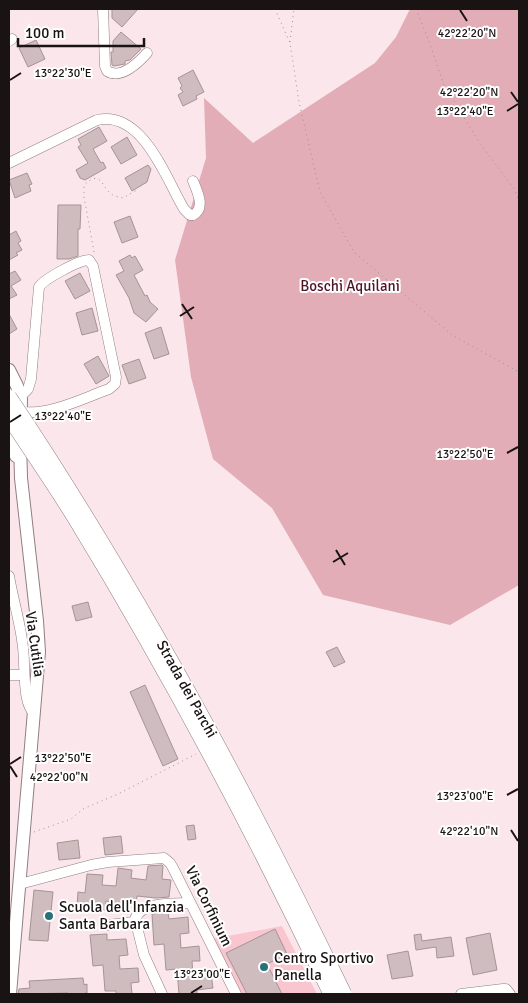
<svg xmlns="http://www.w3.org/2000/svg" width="528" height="1003" viewBox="0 0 528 1003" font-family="Signika,sans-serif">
<rect width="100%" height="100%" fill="#fbe7eb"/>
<path fill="#f9c6cf" d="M282,926L317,994H239L211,939Z"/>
<path fill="#e2adb7" d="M410,9H519V585L450,625L323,595L272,508L213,459L191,377L175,260L206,158L204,98L253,143L375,63L396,37Z"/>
<path fill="#cfbcbf" stroke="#a59396" d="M112,9H138L122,27L112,18Z
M121,32L141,49L130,60L125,61V64L114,66L112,65L111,52H113V41Z
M36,40L45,59L28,67L19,48Z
M193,70L204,92L196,96L197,99L183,106L178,95L183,92L180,88L182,86L178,78Z
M99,127L107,141L93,149L101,163L103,162L106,168L85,180L80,178L76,170L88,163L78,147L81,145L78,139Z
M127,137L137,155L121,164L111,147Z
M148,165L151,169L147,182L132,191L125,178Z
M27,173L32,184L29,185L31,191L15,198L9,180Z
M58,205H81L80,229H78V256L69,259H57Z
M130,216L138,237L122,243L114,222Z
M16,231L21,241L18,243L22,250L16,253L18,255L9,260V235Z
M130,255L132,258L135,256L143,270L134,275L145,296L147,295L150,302L158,309L146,322L134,313L129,298L116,275L124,271L119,261Z
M15,271L21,280L11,286L17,295L9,299V274Z
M80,273L90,291L75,299L65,281Z
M92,308L98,331L82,335L76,313Z
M9,314L17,329L9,334Z
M161,327L169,354L154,359L145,333Z
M98,356L109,376L96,384L84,364Z
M139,359L146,378L129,384L122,365Z
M88,602L92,617L76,621L72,606Z
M337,647L345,662L334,667L326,652Z
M145,685L178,759L163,766L130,692Z
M194,825L196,839L188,840L186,826Z
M121,836L123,853L105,855L103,838Z
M78,840L80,858L59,860L57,843Z
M162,865L163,866L162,879L171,880L169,897L156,898L137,896L136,905L106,901L105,910L77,906L78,892L85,893L87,874L103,875L102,885L116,886L118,868L132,870L131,878L146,880L148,866Z
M34,890L53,892L48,941L29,940Z
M168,912L169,919L188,917L189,933L180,934L181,948L199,946L200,961H192L193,976L211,974L213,988L197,990V994H179L177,969L166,970L164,944L154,945L152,914Z
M275,929L287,954L267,964L282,994H247L226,953Z
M490,933L497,970L473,975L466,938Z
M107,934V940L126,939L128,955L119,956L120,969L138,968L139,982L131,983L132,994H116V991H105L103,965L93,966L90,935Z
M421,934L422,941L451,937L454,956L437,958L436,947L416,950L414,935Z
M408,951L413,976L392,979L387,955Z
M83,978L84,985L87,984V993L81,994H69L68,993L18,994L19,989L30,988L29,981Z"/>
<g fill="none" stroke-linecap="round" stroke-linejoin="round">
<defs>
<path id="minor" d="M103,9L105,66L107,71C121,80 138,63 147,53
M9,41L12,39
M9,163L97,120C143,110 166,179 184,209L190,215H193C206,208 197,191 193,181
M21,396L28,389L31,379L39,287C44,279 79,260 89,260L93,266L116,377L115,384L109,389C81,399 51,415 21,412
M9,576C14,605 24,635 24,664C25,677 24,705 34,713
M9,675H24
M20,884L91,865L108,862L164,858L170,863L173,868L236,994
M108,925L135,922
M162,994L144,955L135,919C142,901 174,904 190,903
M461,994L503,989H506L510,994"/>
<path id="major" d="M9,370L17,386L21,399L20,441L21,478L37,621L39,652L10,994
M9,436L16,456"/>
</defs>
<use href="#minor" stroke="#907e81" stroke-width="11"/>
<use href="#major" stroke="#907e81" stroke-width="14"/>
<path stroke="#9f9093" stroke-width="1" stroke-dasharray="1 4" stroke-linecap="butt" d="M275,9L290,43L299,102L320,192L354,252L452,335L519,372
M416,9L430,44L444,85L479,142L515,190L519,202
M290,42L294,9
M94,252L84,197V185C101,169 101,186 111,194C114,196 119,197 123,198L137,190
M34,832L71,819L83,809L118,794L196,754"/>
<use href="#minor" stroke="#fff" stroke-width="10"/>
<use href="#major" stroke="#fff" stroke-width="12"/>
<defs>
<path id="highway-bridge" d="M9,397C136,587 245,788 344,994
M9,417C31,451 54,484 75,518C169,672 254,832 331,994"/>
</defs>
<use href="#highway-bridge" stroke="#907e81" stroke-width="16" stroke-linecap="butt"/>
<use href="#highway-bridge" stroke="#fff" stroke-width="15"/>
</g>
<path fill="none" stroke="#1a1314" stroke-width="2" d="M460,10L467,21M10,80L21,73M511,92L518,102M507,111L518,104M182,304L192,319M180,316L194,307M10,422L21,415M507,453L518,447M336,550L345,565M333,562L348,553M10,764L21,757M10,766L17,777M507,795L518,789M511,830L518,841M191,993L202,986"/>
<g fill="#277179" stroke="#fff" stroke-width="2">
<circle cx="49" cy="916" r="5"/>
<circle cx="264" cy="967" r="5"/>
</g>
<g text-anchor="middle" stroke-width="4" stroke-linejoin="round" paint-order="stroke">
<g font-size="15" fill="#521427" stroke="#fff">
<text x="350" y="291">Boschi Aquilani</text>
</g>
<g font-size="15" fill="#1a1314" stroke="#fff">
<text transform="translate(35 644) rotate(82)" y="5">Via Cutilia</text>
<text transform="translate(187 689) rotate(61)" y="5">Strada dei Parchi</text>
<text transform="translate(209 906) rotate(64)" y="5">Via Corfinium</text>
</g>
<g font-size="15" fill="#1a1314" stroke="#fff" text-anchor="start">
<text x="59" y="912">Scuola dell'Infanzia<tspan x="59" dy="17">Santa Barbara</tspan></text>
<text x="274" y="963">Centro Sportivo<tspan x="274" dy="17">Panella</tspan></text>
</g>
</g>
<g font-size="12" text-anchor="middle" fill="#1a1314" stroke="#fff" stroke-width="4" stroke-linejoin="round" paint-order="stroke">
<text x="467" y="37">42°22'20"N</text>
<text x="63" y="77">13°22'30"E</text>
<text x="469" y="96">42°22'20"N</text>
<text x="465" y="115">13°22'40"E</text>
<text x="63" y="420">13°22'40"E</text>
<text x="465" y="458">13°22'50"E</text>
<text x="63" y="762">13°22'50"E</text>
<text x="59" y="781">42°22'00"N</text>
<text x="465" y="800">13°23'00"E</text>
<text x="469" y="835">42°22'10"N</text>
<text x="202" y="978">13°23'00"E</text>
</g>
<rect width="528" height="1003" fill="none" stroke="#1a1314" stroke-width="20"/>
<path d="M18 38v8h126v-8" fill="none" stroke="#1a1314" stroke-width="2.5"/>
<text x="25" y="38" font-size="15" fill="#1a1314" stroke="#ffffff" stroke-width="4" paint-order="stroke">100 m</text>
</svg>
